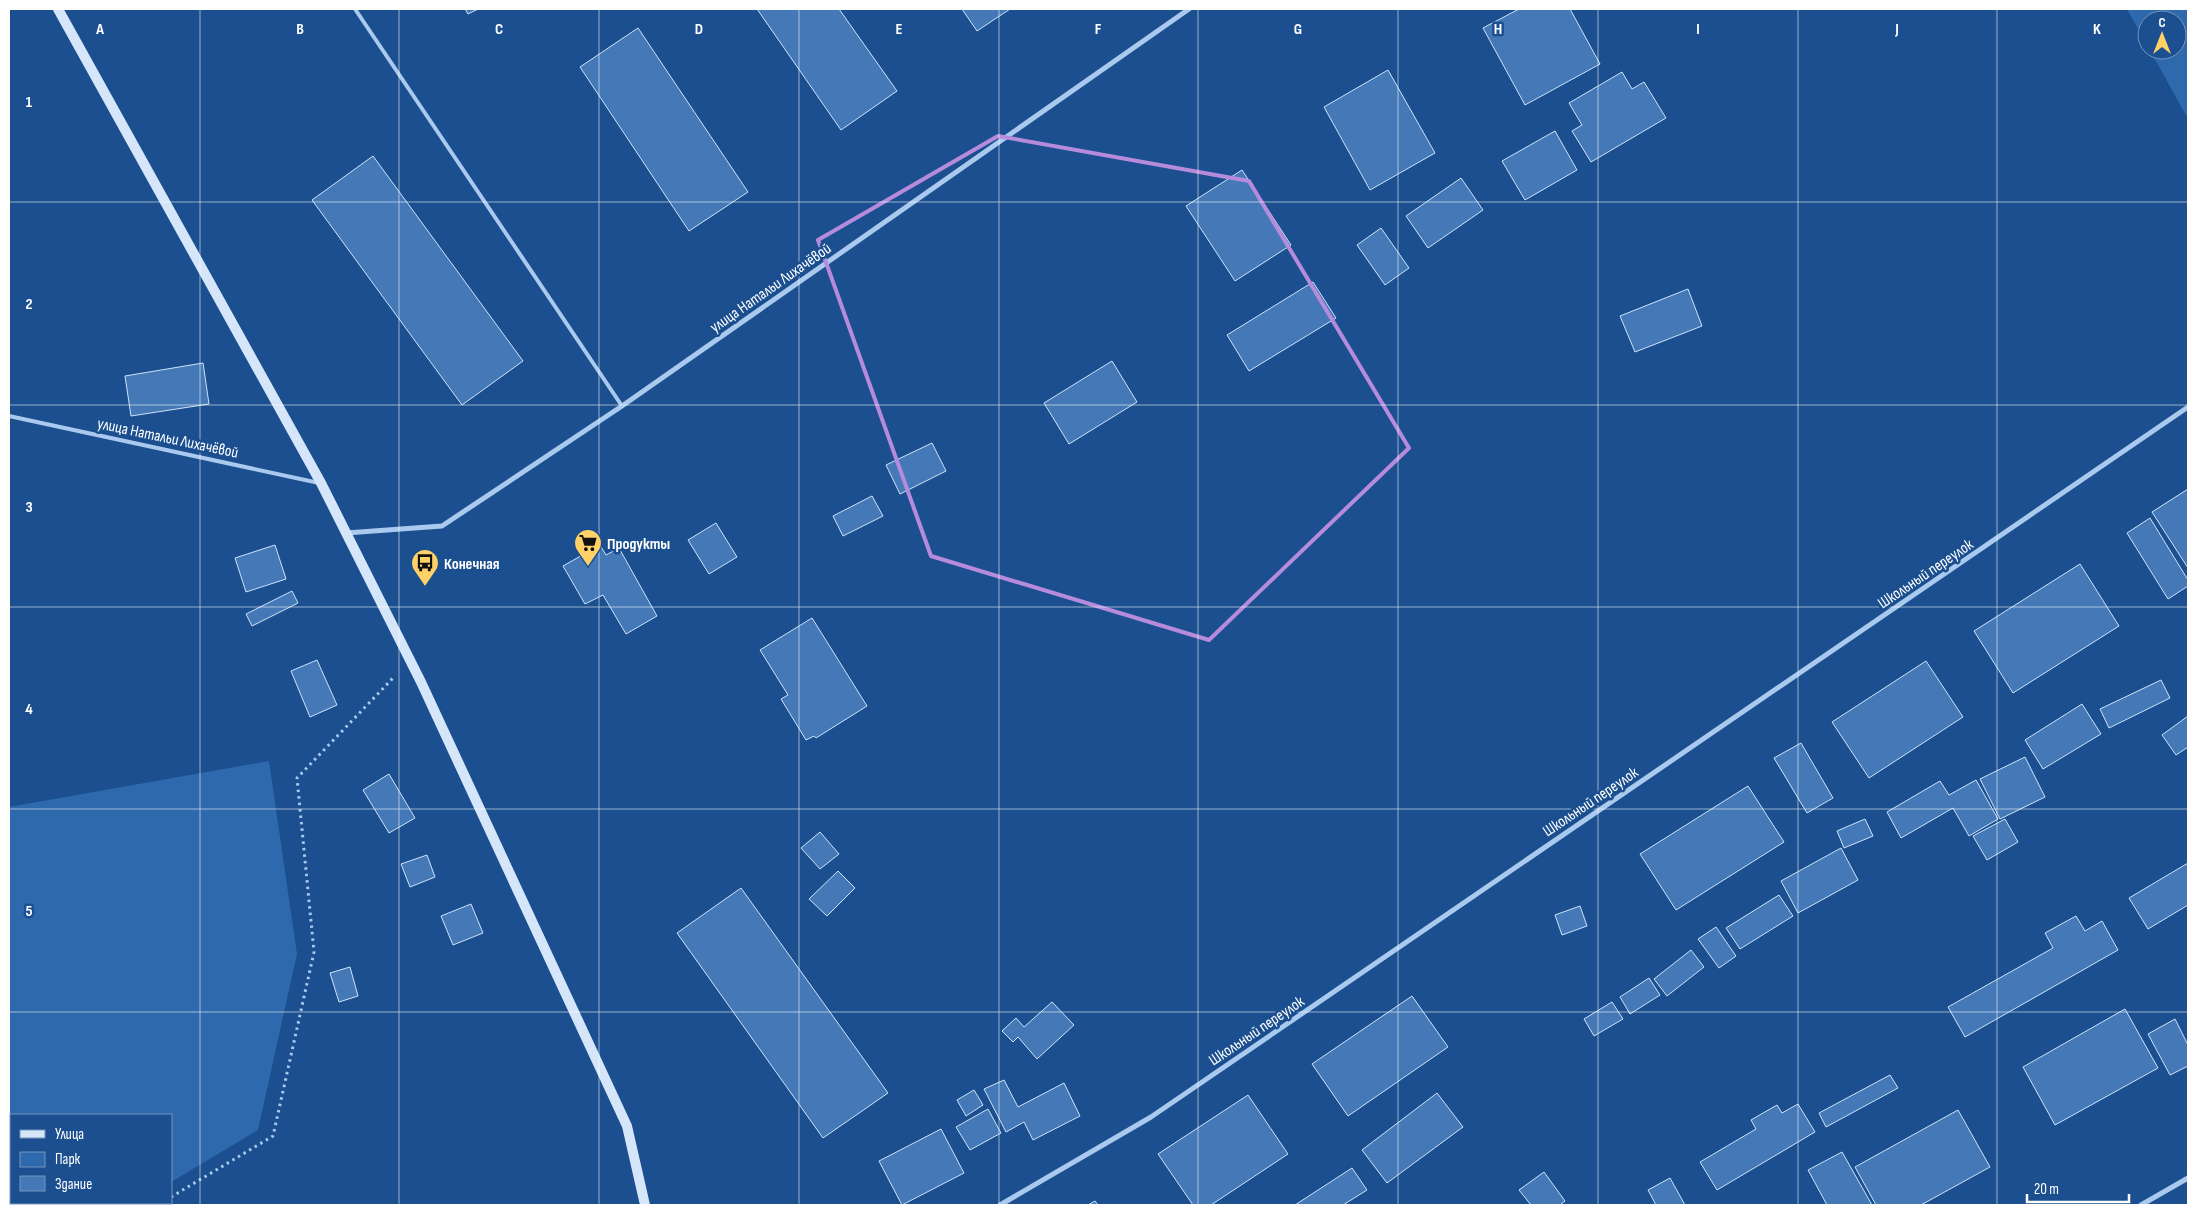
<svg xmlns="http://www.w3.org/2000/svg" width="2197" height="1214" viewBox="0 0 2197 1214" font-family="'Sofia Sans Condensed',sans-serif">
<rect width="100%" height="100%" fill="#1b4f8f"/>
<path fill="#2e69ad" d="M2127,9H2188V119L2150,50H2177V20H2147V45Z
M269,761L297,954L258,1130L171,1182V1115H11V1203H137L133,1205H9V807Z"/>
<path fill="#4478b7" stroke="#cfe3fa" d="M465,9H478L468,14Z
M757,9H839L897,91L841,130Z
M962,9H1010L977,31Z
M1519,9H1570L1600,64L1525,105L1483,28Z
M638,28L748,192L689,231L580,67Z
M1388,70L1435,153L1370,190L1324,107Z
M1622,72L1632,89L1644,82L1666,118L1591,162L1572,131L1582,125L1569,103Z
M1555,131L1577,170L1525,200L1502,161Z
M373,156L523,361L462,405L312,200Z
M1242,170L1291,245L1235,281L1186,206Z
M1461,178L1483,210L1428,248L1406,216Z
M1381,228L1409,268L1385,285L1357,245Z
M1313,282L1336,318L1249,371L1227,335Z
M1688,289L1702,326L1635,352L1620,316Z
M1112,361L1137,402L1069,444L1044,403Z
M203,363L209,404L131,416L125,376Z
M932,443L946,471L900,494L886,465Z
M2188,489V568L2152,512Z
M872,496L883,516L843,536L833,516Z
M2150,518L2188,580V586L2168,599L2127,533Z
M716,523L737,557L709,574L688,540Z
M275,545L286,579L246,592L235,558Z
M600,545L606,555L619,548L657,616L626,634L603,595L585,604L563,566Z
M2080,564L2119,626L2013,693L1974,631Z
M292,591L298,603L252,626L246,614Z
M812,618L867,706L816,738L814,736L806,740L781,699L788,695L760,650Z
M317,660L337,705L310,717L291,671Z
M1926,661L1963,717L1869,778L1832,722Z
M2161,680L2170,698L2109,728L2100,709Z
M2082,704L2101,734L2043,769L2025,740Z
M2188,716V747L2176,755L2162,735Z
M1801,743L1833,798L1807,813L1774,758Z
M2025,757L2045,797L2000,819L1980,779Z
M389,774L415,818L389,833L363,790Z
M1976,780L1998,819L1969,836L1953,808L1901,838L1887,812L1940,781L1949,795Z
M1748,786L1784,842L1676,910L1640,854Z
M1865,819L1873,836L1844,848L1837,831Z
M2005,819L2018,842L1987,860L1973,836Z
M820,832L839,854L820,869L801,848Z
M1841,848L1858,880L1798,913L1781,881Z
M427,855L435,877L410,887L401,864Z
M2188,863V905L2148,929L2129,898Z
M838,871L855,888L827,916L809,899Z
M741,888L888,1093L823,1138L677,933Z
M1779,895L1793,916L1740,949L1726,928Z
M471,904L483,933L453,945L441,916Z
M1580,906L1587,926L1562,935L1555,915Z
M2076,916L2085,931L2102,921L2118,950L1965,1037L1948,1007L2053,948L2045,933Z
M1716,927L1736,956L1719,968L1698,939Z
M1691,950L1704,967L1667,996L1654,979Z
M350,967L358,996L339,1002L330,973Z
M1649,978L1660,995L1630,1014L1620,997Z
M1412,996L1448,1047L1348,1116L1312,1064Z
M1052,1002L1074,1025L1037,1059L1018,1037L1013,1042L1002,1031L1016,1018L1024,1027Z
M1612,1002L1623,1019L1594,1036L1584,1019Z
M2125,1009L2158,1068L2055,1125L2023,1067Z
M2175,1019L2188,1045V1066L2170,1075L2148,1034Z
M1890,1075L1898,1088L1826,1127L1819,1113Z
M1004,1080L1018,1107L1064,1083L1080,1116L1033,1140L1024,1122L1006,1132L984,1089Z
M974,1090L983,1105L966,1116L957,1100Z
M1437,1093L1463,1127L1387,1183L1362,1150Z
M1248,1095L1288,1154L1211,1205H1193L1158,1154Z
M1798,1104L1815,1132L1717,1190L1700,1162L1756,1129L1751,1120L1777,1105L1782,1113Z
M988,1109L1001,1133L970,1150L956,1127Z
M1958,1110L1990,1167L1921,1205H1876L1855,1167Z
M941,1129L964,1173L902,1205L879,1161Z
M1842,1152L1872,1205H1827L1808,1170Z
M1352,1168L1367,1190L1343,1205H1295Z
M1544,1172L1565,1201L1560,1205H1531L1519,1190Z
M1670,1178L1685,1205H1656L1648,1190Z
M1095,1201L1098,1205H1088Z"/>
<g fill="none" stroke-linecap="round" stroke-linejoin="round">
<path stroke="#a9c9ee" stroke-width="3" stroke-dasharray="2.5 4" stroke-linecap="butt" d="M171,1197L273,1136L314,952L297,778L394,677
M158,1205L162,1203"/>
<path stroke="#a9c9ee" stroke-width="4" d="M355,9L622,406
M9,416L319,483"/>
<path stroke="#a9c9ee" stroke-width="5" d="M346,533L442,526L622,406L1189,9
M1000,1205L1151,1117L2188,407
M2141,1205L2188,1178"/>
<path stroke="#d6e6fa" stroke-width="10" d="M58,9L321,483L421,682L627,1126L645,1205"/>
</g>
<path fill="none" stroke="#b68bdc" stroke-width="4" stroke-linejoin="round" d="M998,136L1249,181L1409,448L1209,640L931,556L818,240Z"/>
<path fill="none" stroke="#fff" stroke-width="1" stroke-opacity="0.55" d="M200,9V1205M399,9V1205M599,9V1205M799,9V1205M999,9V1205M1198,9V1205M1398,9V1205M1598,9V1205M1798,9V1205M1997,9V1205M9,202H2188M9,405H2188M9,607H2188M9,809H2188M9,1012H2188"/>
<defs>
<symbol id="supermarket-pin" viewBox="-11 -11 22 30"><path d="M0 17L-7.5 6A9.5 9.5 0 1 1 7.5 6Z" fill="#ffd166" stroke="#1b4f8f"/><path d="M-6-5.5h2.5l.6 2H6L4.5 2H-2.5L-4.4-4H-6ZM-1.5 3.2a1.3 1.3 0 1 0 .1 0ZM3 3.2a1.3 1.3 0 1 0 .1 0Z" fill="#111"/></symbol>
<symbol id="bus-pin" viewBox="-11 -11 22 30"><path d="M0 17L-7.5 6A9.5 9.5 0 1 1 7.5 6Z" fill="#ffd166" stroke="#1b4f8f"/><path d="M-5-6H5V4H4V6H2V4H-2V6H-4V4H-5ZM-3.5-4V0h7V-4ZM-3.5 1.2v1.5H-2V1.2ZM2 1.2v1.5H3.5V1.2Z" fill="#111"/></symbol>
</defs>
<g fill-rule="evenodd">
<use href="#supermarket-pin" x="572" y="527" width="32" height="43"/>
<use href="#bus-pin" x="409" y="547" width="32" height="43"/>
</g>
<g text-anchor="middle" stroke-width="5" stroke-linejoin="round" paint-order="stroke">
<g font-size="16" fill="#fff" stroke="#1b4f8f">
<text transform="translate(770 287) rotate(-35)" y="6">улица Натальи Лихачёвой</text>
<text transform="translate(168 437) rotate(12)" y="6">улица Натальи Лихачёвой</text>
<text transform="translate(1925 573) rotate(-34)" y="6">Школьный переулок</text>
<text transform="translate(1590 801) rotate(-34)" y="6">Школьный переулок</text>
<text transform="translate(1256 1030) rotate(-34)" y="6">Школьный переулок</text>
</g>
<g font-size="16" font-weight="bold" fill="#fff" stroke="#1b4f8f" text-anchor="start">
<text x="607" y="549">Продукты</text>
<text x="444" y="569">Конечная</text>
</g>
</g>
<g font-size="16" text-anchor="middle" font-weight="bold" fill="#fff" stroke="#1b4f8f" stroke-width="5" stroke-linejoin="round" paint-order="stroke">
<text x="100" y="34">A</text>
<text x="300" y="34">B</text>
<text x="499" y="34">C</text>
<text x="699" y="34">D</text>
<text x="899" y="34">E</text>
<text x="1098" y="34">F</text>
<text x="1298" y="34">G</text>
<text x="1498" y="34">H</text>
<text x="1698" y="34">I</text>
<text x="1897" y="34">J</text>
<text x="2097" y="34">K</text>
<text x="29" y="107">1</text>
<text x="29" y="309">2</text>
<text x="29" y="512">3</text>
<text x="29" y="714">4</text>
<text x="29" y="916">5</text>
</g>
<rect width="2197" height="1214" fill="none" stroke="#ffffff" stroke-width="20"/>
<rect x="10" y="1114" width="162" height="90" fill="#1b4f8f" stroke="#7695bc"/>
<rect x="20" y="1130" width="25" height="8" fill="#d6e6fa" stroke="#7695bc"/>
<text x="55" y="1139" font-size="15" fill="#ffffff">Улица</text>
<rect x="20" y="1152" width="25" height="15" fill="#2e69ad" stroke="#7695bc"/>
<text x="55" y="1164" font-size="15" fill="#ffffff">Парк</text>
<rect x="20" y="1176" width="25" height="15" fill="#4478b7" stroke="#7695bc"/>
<text x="55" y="1189" font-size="15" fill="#ffffff">Здание</text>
<g transform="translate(2162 35)"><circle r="24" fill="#1b4f8f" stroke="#7695bc"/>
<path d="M0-4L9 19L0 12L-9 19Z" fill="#ffd166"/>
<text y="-8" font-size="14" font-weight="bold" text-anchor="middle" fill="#ffffff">С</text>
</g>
<path d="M2027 1194v8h102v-8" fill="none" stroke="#ffffff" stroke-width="2.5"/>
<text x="2034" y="1194" font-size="15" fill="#ffffff" stroke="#1b4f8f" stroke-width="4" paint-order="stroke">20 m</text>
</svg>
